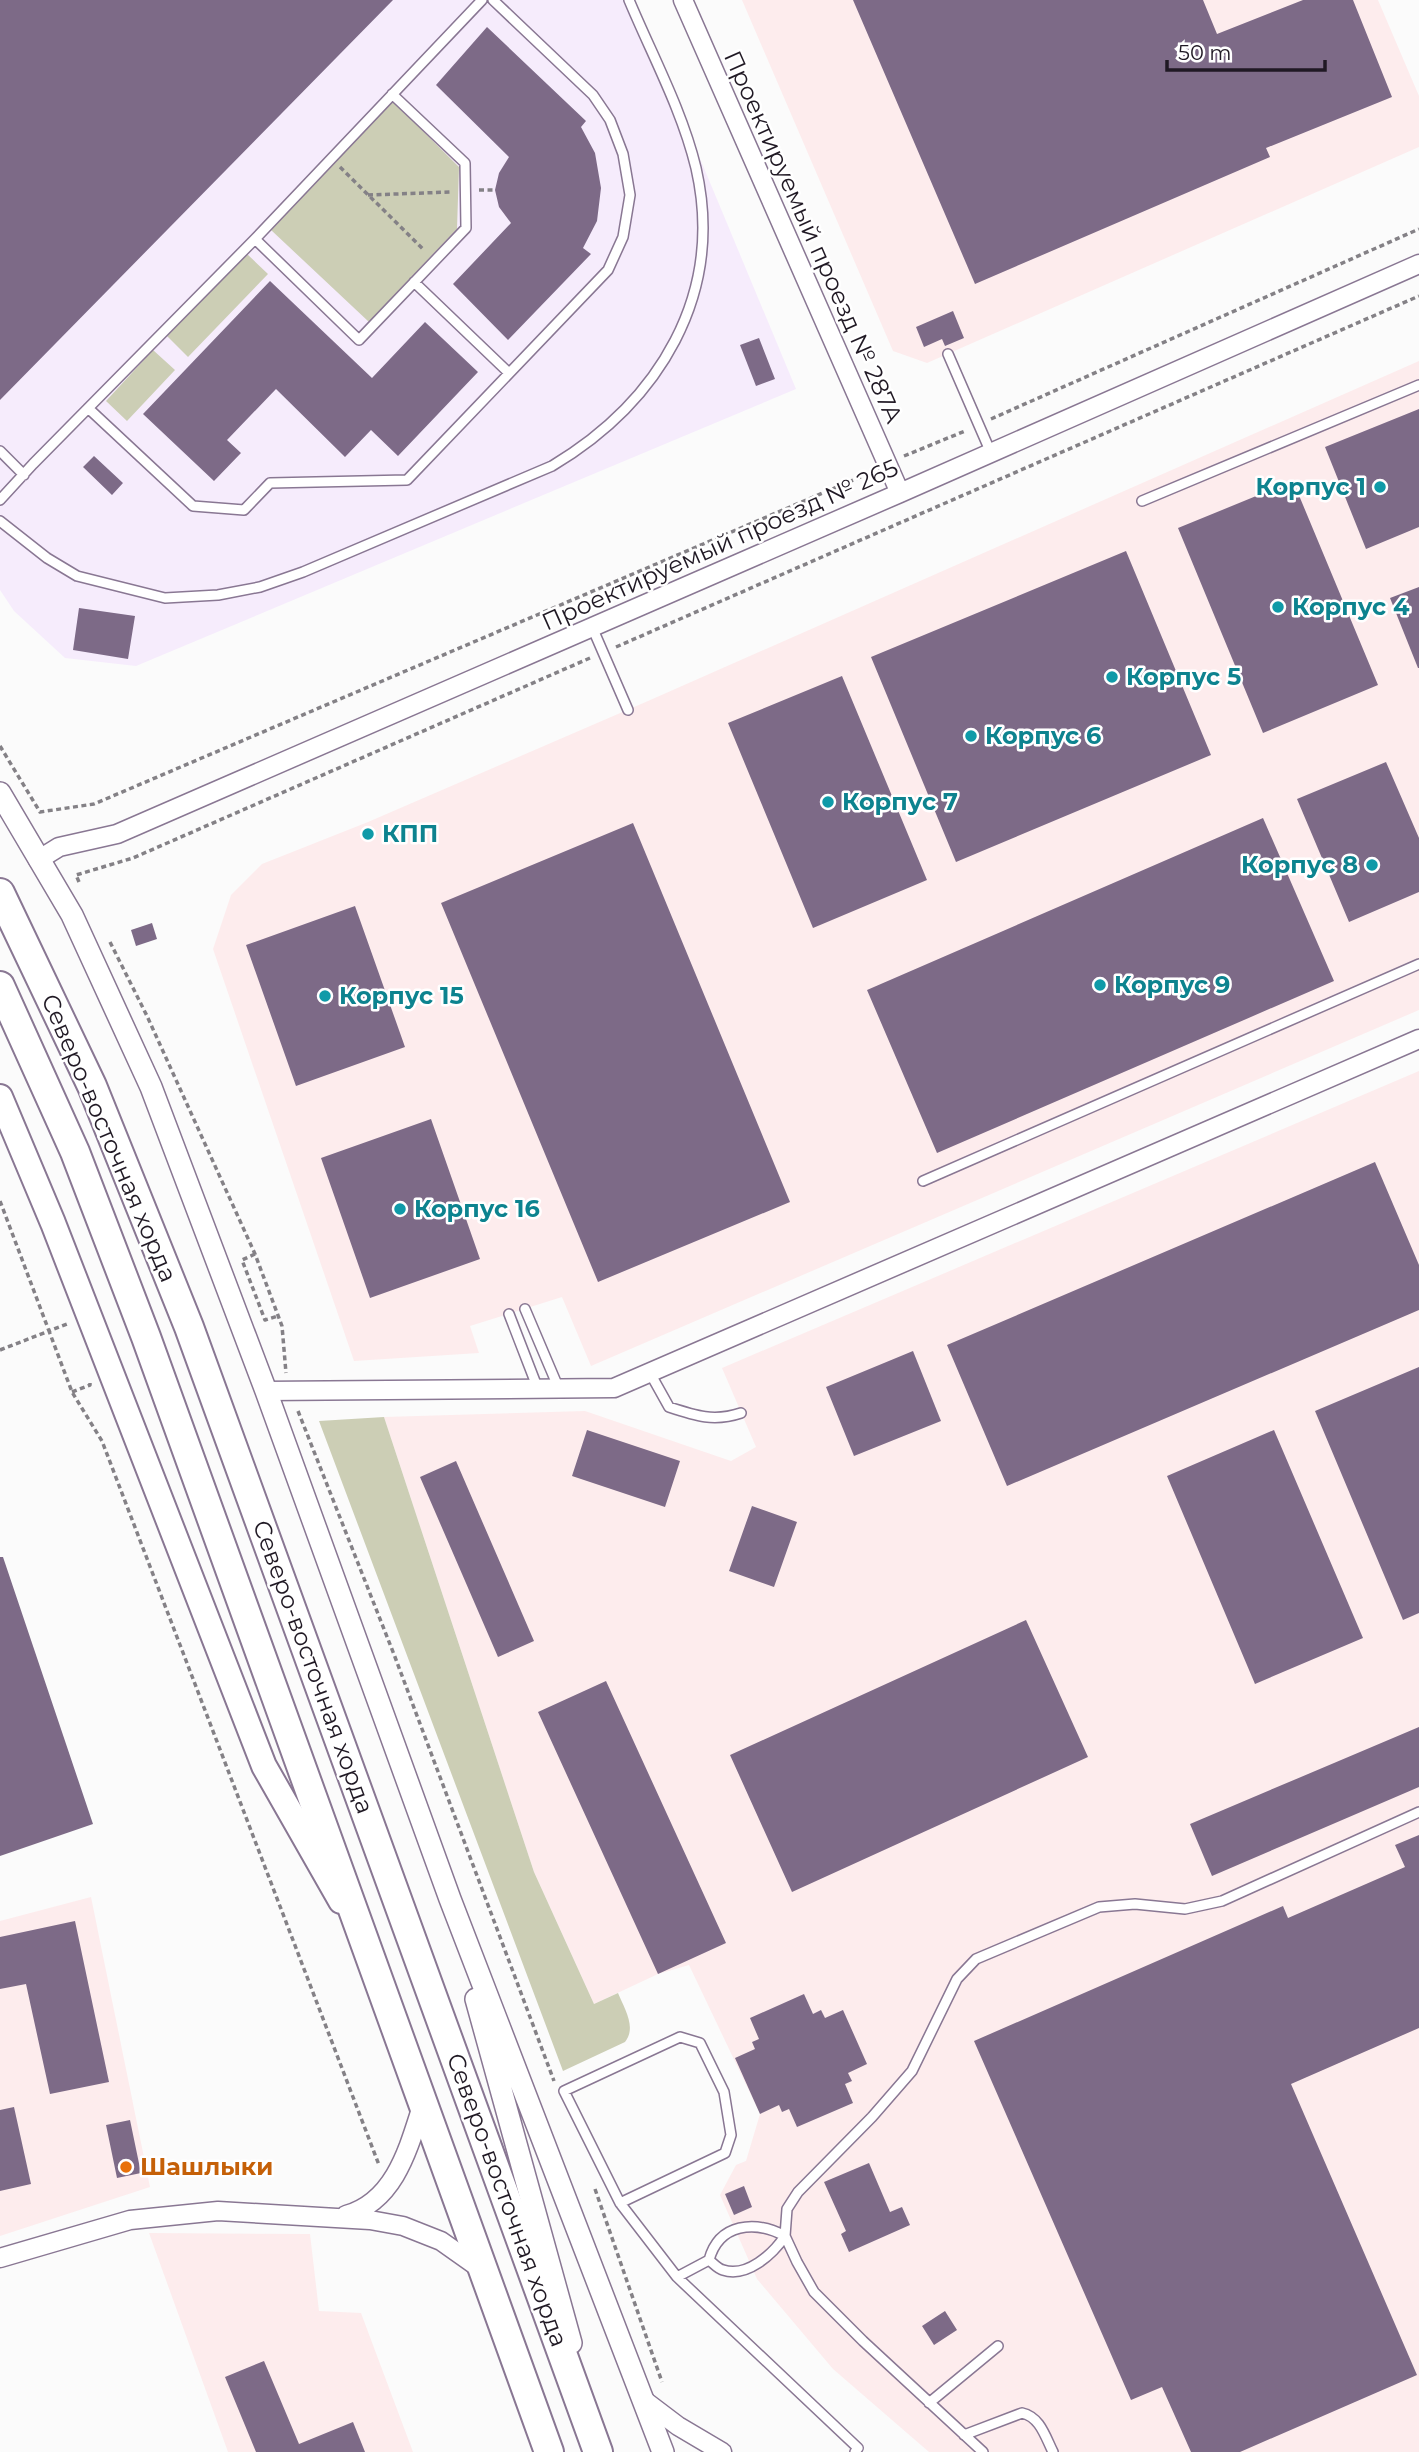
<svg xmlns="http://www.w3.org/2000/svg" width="1419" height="2452" viewBox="0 0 1419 2452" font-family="Montserrat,sans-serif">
<rect width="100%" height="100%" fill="#fbfbfb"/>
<path fill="#f6ecfc" d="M0,0H634L796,389L136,666L65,658L14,611L0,590Z"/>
<path fill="#fdeced" d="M742,0H1378L1419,96V147L927,363L893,351Z
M1419,361V1010L591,1366L562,1297L470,1326L479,1353L354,1361L213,949L231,895L262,864L368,822L648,701Z
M1419,1071V2452H929L833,2369L757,2279L720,2195L736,2165L746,2161L760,2114L689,1965L658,1974L594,2004L534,1872L384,1417L585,1411L731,1461L756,1447L722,1368Z
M91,1897L150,2187L0,2236V1921Z
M149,2233L310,2234L319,2311L361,2313L413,2452H228Z"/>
<path fill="#ccceb5" d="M393,101L459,167L457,229L369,322L271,230Z
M246,253L268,274L188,357L167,336Z
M153,350L175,370L127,421L106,401Z
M384,1417L534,1872L594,2004L618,1993C624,2008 637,2027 625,2042L563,2071L319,1421Z"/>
<path fill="#7d6a87" d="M0,0H393L0,400Z
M853,0H1203L1217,34L1303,0H1353L1392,97L1266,148L1270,157L975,284Z
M487,27L586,121L581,127L595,153L601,188L597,221L583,248L591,254L508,340L453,284L511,223L499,207L495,190L499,173L509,157L436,85Z
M270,281L372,378L425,322L478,372L398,456L371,430L345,457L276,389L227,440L241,453L214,481L143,414Z
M953,311L964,338L945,346L942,339L924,347L916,327Z
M759,338L775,379L756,386L740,345Z
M1419,409V527L1366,549L1325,447Z
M94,456L123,483L112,495L83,467Z
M1293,481L1378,685L1263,733L1178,528Z
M1126,551L1211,755L956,862L871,657Z
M1419,587V668H1418L1390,598Z
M79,608L135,616L128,659L73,650Z
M842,676L927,880L813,928L728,723Z
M1386,762L1419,838V892L1349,922L1297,799Z
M1263,818L1334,981L937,1153L867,990Z
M633,823L790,1202L598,1282L441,903Z
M355,906L405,1047L296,1086L246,945Z
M152,923L157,939L136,946L131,930Z
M431,1119L480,1259L370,1298L321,1158Z
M1375,1162L1419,1265V1310L1007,1486L947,1345Z
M913,1351L941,1421L854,1456L826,1387Z
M1419,1367V1613L1403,1620L1315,1411Z
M587,1430L680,1461L665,1507L572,1476Z
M1274,1430L1363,1638L1255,1684L1167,1476Z
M456,1461L534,1641L498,1657L420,1477Z
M752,1506L797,1522L774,1587L729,1571Z
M0,1557H3L93,1824L0,1856Z
M1026,1620L1088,1757L792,1892L730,1755Z
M606,1681L726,1943L658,1974L538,1712Z
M1419,1727V1787L1212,1876L1190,1824Z
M1419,1835V2028L1291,2084L1417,2375L1240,2452H1191L1162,2387L1131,2400L974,2041L1283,1906L1288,1918L1405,1867L1395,1845Z
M75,1921L109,2082L50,2094L26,1984L0,1989V1937Z
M804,1994L813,2014L821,2010L825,2018L843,2010L867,2064L848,2073L852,2081L845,2084L853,2103L797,2127L789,2109L782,2112L779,2105L760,2114L735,2058L755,2049L752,2042L759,2039L750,2018Z
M14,2107L31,2184L0,2191V2110Z
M130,2120L141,2173L117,2178L106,2125Z
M869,2163L890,2212L902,2207L910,2225L849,2252L841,2234L846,2231L824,2182Z
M744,2186L752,2207L734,2215L725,2194Z
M945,2311L957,2330L934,2345L922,2326Z
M264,2361L299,2444L353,2422L365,2452H256L225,2377Z"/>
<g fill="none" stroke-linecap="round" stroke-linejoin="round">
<defs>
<path id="service" d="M255,239L359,340L466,228L465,163L392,94
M414,282L509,373
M948,354L991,453
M88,408L193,506L244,510L270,483L407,480L608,270L623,237L630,195L623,154L610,120L593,95L493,0
M0,451L24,475
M0,500L33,464L255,239L482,0
M1142,501L1419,385
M0,521L47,558L77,576L165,598L218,595L260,587L303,572L552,466C659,402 725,295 696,168C682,110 652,55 629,0
M592,627L628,710
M923,1181L1419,964
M525,1309L559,1389
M509,1314L538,1389
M650,1373L669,1407C696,1416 714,1422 741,1413
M620,2203L725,2153L731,2135L724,2092L700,2043L680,2037L564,2091L620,2203L677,2277L858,2448L855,2452
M785,2236L797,2262L814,2292L863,2341L983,2452
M709,2260C713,2263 718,2269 723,2270C747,2278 773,2254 785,2236
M677,2277L709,2260C719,2223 755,2220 785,2236L787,2209L798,2192L872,2117L912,2071L957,1979L976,1959L1099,1907L1135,1904L1185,1909L1222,1901L1419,1812
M929,2403L998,2346
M964,2435L1022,2413C1040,2417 1045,2436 1053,2452"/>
<path id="minor" d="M683,0L900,493
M38,860L59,847L117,834L900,493L1419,264
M266,1391L614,1388L1419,1039
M346,2215C396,2201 409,2146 423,2103
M0,2258L130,2220L218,2211L370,2220L403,2226L441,2241L482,2270
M645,2401L678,2426L722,2452"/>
<path id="tertiary" d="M0,793L72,915L151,1087L266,1391L450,1899L663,2452
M476,1999L571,2343"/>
<path id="secondary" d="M0,1097L53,1223L264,1766L341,1901"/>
<path id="trunk" d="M0,893L92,1086L189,1327L598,2452
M0,986L75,1152L146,1337L549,2452"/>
</defs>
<use href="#service" stroke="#897793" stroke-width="12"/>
<use href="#minor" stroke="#897793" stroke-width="21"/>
<use href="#tertiary" stroke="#897793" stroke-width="24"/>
<use href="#secondary" stroke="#897793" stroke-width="28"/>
<use href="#trunk" stroke="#897793" stroke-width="32"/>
<path stroke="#848186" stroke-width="3.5" stroke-dasharray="5 3.5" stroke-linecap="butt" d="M340,167L424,250
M479,190H495
M368,195L450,192
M991,419L1419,229
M904,456L965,431
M616,647L1419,296
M0,746L40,812L94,804L872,472
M79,882L76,875L133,858L590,658
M110,942L147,1016L255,1254L282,1326L286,1373
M0,1201L49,1331L67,1324L68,1327
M255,1254L242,1260L265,1320L278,1316
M0,1350L49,1331L72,1392L102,1441L379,2165
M72,1392L90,1385V1383
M298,1411L395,1657L554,2081
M595,2189L662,2382"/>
<use href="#service" stroke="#fff" stroke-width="9"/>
<use href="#minor" stroke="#fff" stroke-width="18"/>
<use href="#tertiary" stroke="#fff" stroke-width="21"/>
<use href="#secondary" stroke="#fff" stroke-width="24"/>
<use href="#trunk" stroke="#fff" stroke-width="28"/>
</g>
<g fill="#0f9aa8" stroke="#fff" stroke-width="2.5">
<circle cx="1380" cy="487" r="7"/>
<circle cx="1278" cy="607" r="7"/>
<circle cx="1112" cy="677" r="7"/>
<circle cx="971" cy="736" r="7"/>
<circle cx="828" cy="802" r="7"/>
<circle cx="368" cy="834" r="7"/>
<circle cx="1372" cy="865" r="7"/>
<circle cx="1100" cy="985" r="7"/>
<circle cx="325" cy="996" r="7"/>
<circle cx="400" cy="1209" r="7"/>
</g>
<circle fill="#e8710a" stroke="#fff" stroke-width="2.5" cx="126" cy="2167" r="7"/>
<g text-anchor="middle" stroke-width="5" stroke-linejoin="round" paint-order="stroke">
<g font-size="24" fill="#201924" stroke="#fff">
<text transform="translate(813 237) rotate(66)" y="8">Проектируемый проезд № 287А</text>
<text transform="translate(720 545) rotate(-24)" y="8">Проектируемый проезд № 265</text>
<text transform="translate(109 1138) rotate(67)" y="8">Северо-восточная хорда</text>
<text transform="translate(313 1667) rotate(70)" y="8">Северо-восточная хорда</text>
<text transform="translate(507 2200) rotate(70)" y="8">Северо-восточная хорда</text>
</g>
<g font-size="24" font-weight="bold" fill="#0d838f" stroke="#fff" text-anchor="start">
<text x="1366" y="495" text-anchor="end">Корпус 1</text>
<text x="1292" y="615">Корпус 4</text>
<text x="1126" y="685">Корпус 5</text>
<text x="985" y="744">Корпус 6</text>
<text x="842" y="810">Корпус 7</text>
<text x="382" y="842">КПП</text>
<text x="1358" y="873" text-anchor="end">Корпус 8</text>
<text x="1114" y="993">Корпус 9</text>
<text x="339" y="1004">Корпус 15</text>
<text x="414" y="1217">Корпус 16</text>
</g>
<g font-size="24" font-weight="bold" fill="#c56008" stroke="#fff" text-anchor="start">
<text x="140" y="2175">Шашлыки</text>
</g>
</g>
<path d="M1167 60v10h158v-10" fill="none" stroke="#201924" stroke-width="3.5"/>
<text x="1178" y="60" font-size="21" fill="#201924" stroke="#ffffff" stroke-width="5" paint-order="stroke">50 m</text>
</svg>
